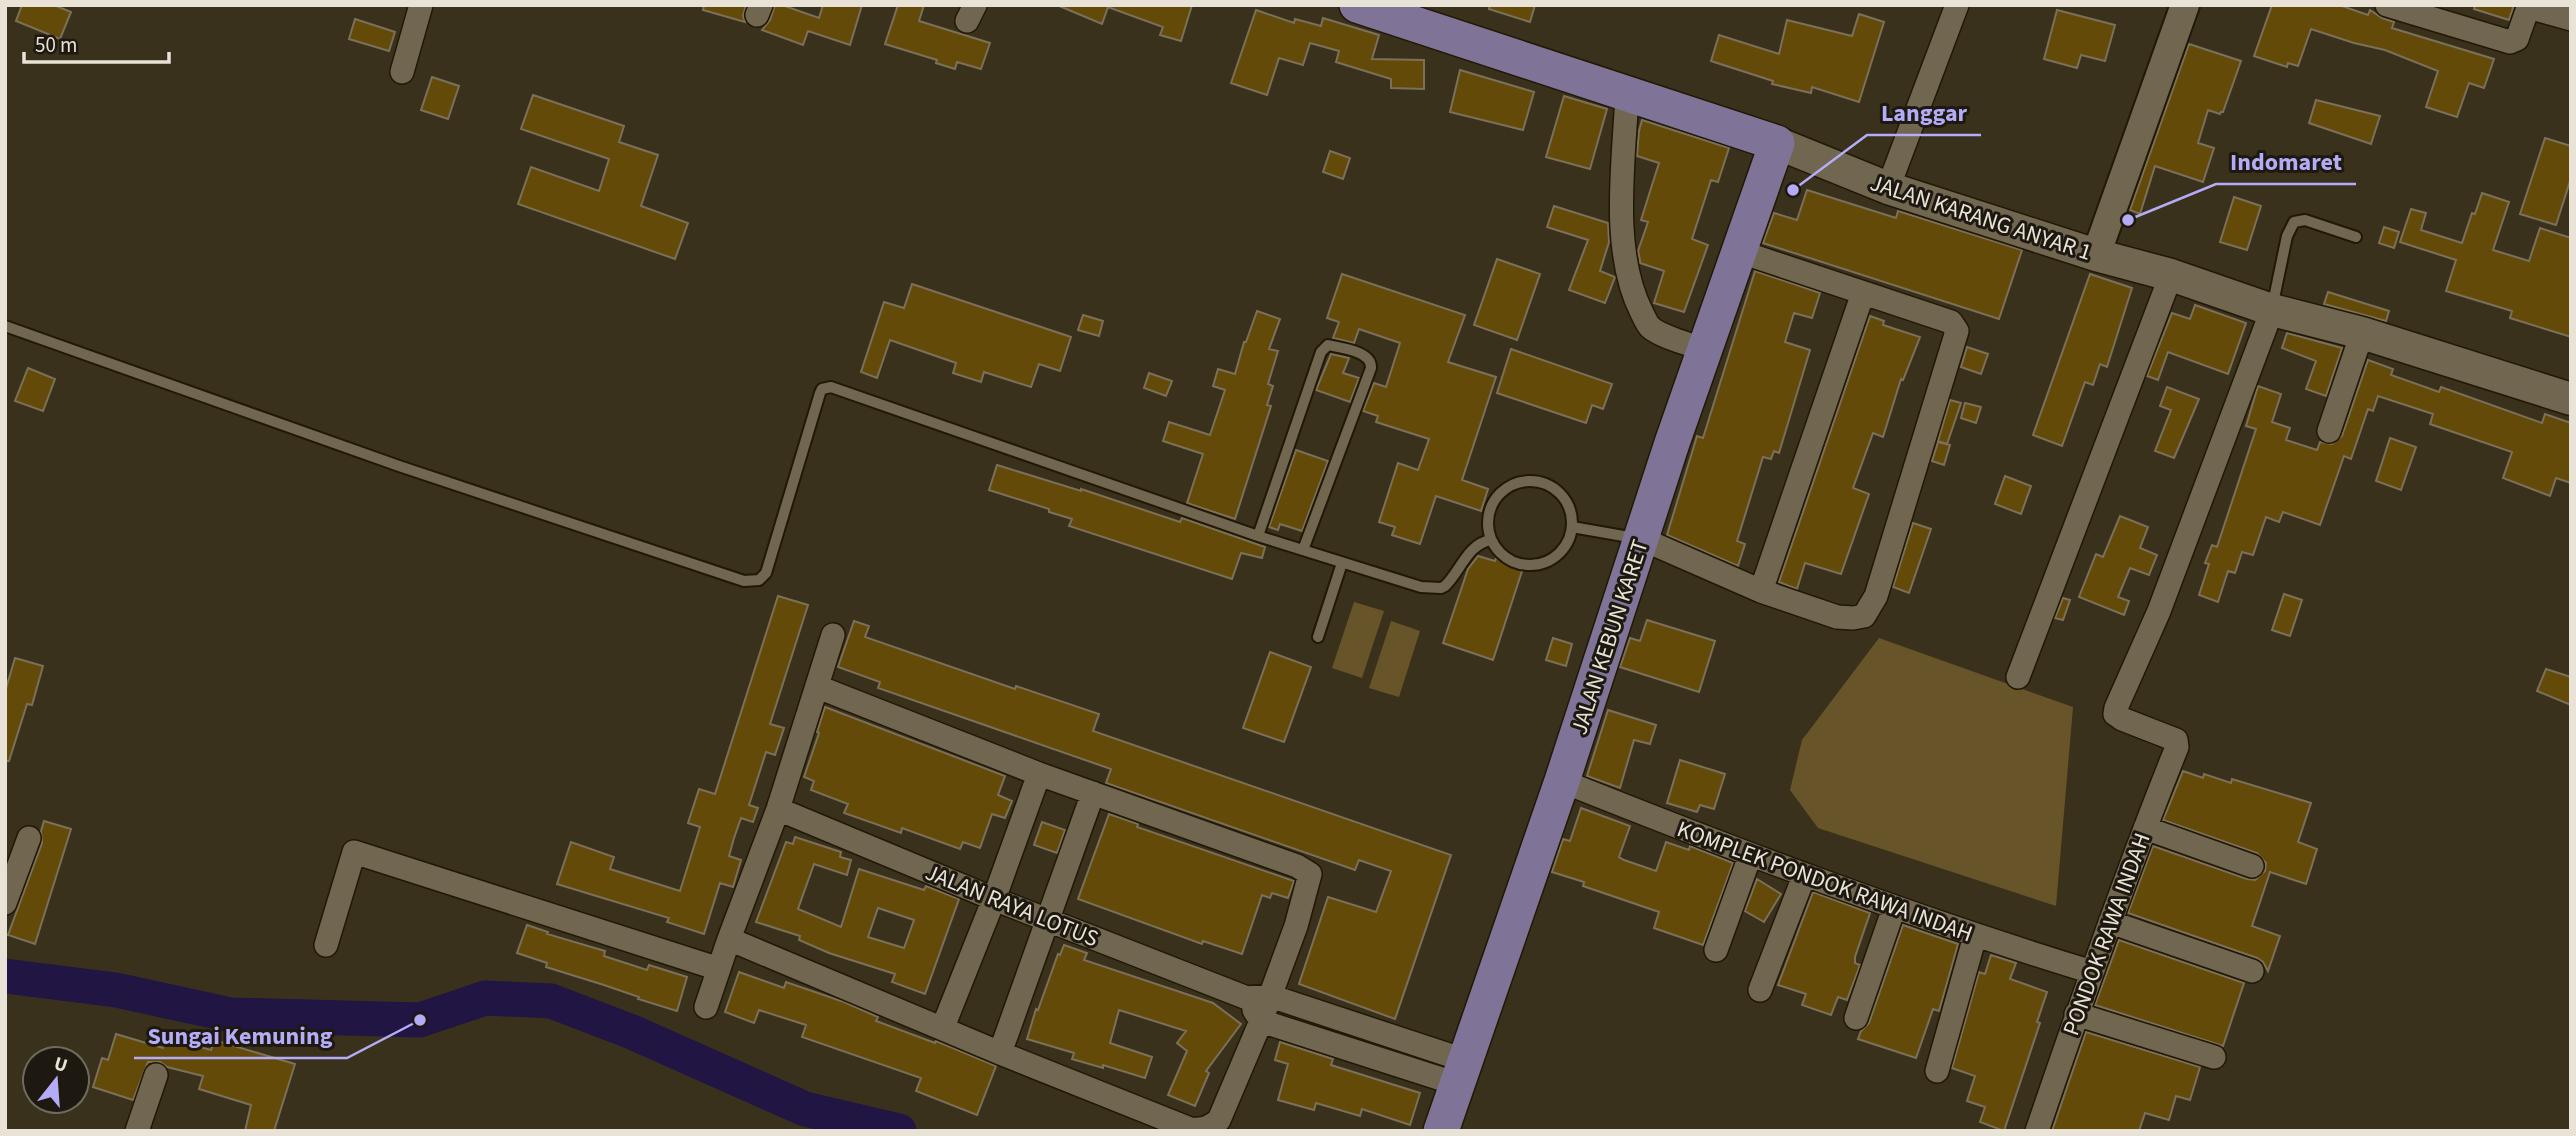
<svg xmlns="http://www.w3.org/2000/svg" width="2576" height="1136" viewBox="0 0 2576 1136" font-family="'Source Sans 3',sans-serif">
<rect width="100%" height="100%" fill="#3a311c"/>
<path fill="#685429" d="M1354,602L1384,611L1362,678L1332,668Z
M1391,621L1420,631L1399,697L1369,688Z
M1879,638L2073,707L2056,906L1818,828L1790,790L1802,740Z"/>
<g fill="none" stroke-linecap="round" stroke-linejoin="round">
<path stroke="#201543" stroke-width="35" d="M5,976L116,990L231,1015L420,1020L485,998L551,1001L632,1032L805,1109L899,1131"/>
</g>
<path fill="#634a09" stroke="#7b7059" stroke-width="2" fill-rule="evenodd" d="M22,5H54L71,12L60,39L16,21Z
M704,5H746L743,16L745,22L703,10Z
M775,5H782L819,18L823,5H862L850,45L808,31L803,45L762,30L770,20Z
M898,5H924L919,21L990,43L981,69L957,62L955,69L936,63L937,60L885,44Z
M1057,5H1192L1181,41L1160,35L1163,27L1108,7L1102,24Z
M1490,5H1535L1530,22L1489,9Z
M2272,5H2339L2368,15L2370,10L2382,18L2394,22L2392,28L2494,59L2484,88L2469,83L2457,117L2426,107L2438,71L2385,50L2354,43L2311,29L2298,66L2288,63L2287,67L2254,56Z
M2475,5H2514L2509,20L2474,9Z
M1256,10L1294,23L1295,19L1321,26L1323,18L1379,35L1372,59L1424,60V89L1391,88V79L1336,62L1339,51L1310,43L1303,65L1279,58L1267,95L1231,83Z
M2057,10L2115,25L2105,61L2081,55L2077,68L2044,59Z
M1859,14L1884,22L1859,102L1812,87L1811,93L1772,84L1773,81L1711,61L1719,35L1779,54L1787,20L1852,36Z
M355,19L395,32L389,51L349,39Z
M2189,44L2241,61L2223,112H2221L2220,114L2208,110L2198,143L2214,148L2203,182L2155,166L2140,214L2130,210Z
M1460,70L1534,92L1523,130L1450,112Z
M432,77L459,86L448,119L421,110Z
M533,95L624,126L619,142L658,155L641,206L688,223L675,259L518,204L531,167L599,191L609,159L521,129Z
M1564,96L1607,109L1590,169L1546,157Z
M2316,100L2380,116L2371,144L2309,123Z
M1642,120L1729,148L1718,182L1711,180L1692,239L1708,245L1684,312L1654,303L1664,271L1640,263V260L1638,251L1648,222L1641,220L1659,163L1637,156L1639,131Z
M2545,138L2571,146V178L2556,225L2520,214Z
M1330,151L1350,158L1343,179L1323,172Z
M1807,190L1896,218L1898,211L2022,250L1999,319L1763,243L1774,213L1797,220Z
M2482,193L2509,202L2493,250L2529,261L2540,228L2571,238V337L2510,318L2512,311L2446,291L2456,260L2400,242L2411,209L2426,213L2421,230L2462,243L2472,213L2475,214Z
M2234,197L2261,206L2247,250L2220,242Z
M1554,206L1608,223L1609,242L1600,271L1615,277L1605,303L1569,290L1588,240L1547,227Z
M2384,227L2399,232L2394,248L2379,243Z
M1497,259L1540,274L1517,340L1474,325Z
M1755,271L1820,293L1812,318L1794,313L1785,342L1810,350L1779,453L1774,451L1771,459L1763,457L1737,541L1745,544L1738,566L1667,535L1697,436L1703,438Z
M1342,274L1465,315L1448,362L1496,377L1462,480L1488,489L1481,511L1436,496L1420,544L1392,535L1395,527L1379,522L1398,463L1418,470L1429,439L1376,422L1378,416L1363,411L1374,383L1386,387L1400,343L1359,329L1354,343L1333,338L1339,322L1327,318Z
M2090,274L2132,288L2107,367L2100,364L2093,385L2085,382L2062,446L2033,435Z
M912,284L1071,337L1060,371L1039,364L1031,387L984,372L981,382L953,373L956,363L890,340L877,378L861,372L884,302L904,308Z
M2328,292L2389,311L2386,321L2324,304Z
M2195,305L2246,323L2228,374L2168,352L2158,380L2147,376L2172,313L2190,319Z
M1257,311L1280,319L1269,349L1278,351L1268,384L1273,386L1267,405L1271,406L1235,519L1187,503L1203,454L1163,441L1169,422L1210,435L1225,390L1213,386L1218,369L1235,374L1244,342H1246Z
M1083,315L1103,321L1099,336L1078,330Z
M1870,316L1884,321L1883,325L1920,337L1903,380L1901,379L1883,437L1873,433L1853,488L1869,494L1841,574L1805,563L1797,589L1779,582Z
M2287,333L2342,348L2326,396L2306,389L2316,361L2282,348Z
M1967,347L1988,354L1981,374L1961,367Z
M1511,349L1612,384L1603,409L1592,405L1586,423L1497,393Z
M1331,354L1349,358L1343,373L1359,378L1350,402L1316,390Z
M2368,360L2393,369L2391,375L2439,392L2441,387L2542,423L2545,414L2571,423V483L2556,478L2550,496L2503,478L2512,452L2430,424L2433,414L2378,396L2373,411L2368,409L2351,459L2344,456L2320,525L2283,512L2279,522L2266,517L2253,555L2242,552L2235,573L2228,571L2218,602L2199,595L2209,564L2205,563L2212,545L2217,547L2256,429L2246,426L2258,386L2281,394L2272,422L2290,428L2286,440L2317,450L2320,442L2332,444L2342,436Z
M28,368L55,379L43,411L15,401Z
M1149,373L1172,381L1166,396L1144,388Z
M2167,387L2199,399L2174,458L2155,451L2171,410L2160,406Z
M1950,400L1961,403L1947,444L1938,441Z
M1965,403L1981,407L1976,423L1961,418Z
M2390,438L2416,447L2401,490L2376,481Z
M1938,442L1950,445L1944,465L1932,461Z
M1296,450L1328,461L1302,531L1280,524L1278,530L1269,527Z
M997,465L1081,491V489L1180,522L1182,518L1265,547L1262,558L1241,553L1232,579L1069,526L1072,519L1049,512V509L989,490Z
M2005,476L2031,486L2021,514L1995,504Z
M2120,516L2148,527L2140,548L2157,555L2149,575L2130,568L2118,597L2129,601L2124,615L2079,597L2096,554L2103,557Z
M1913,523L1931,529L1909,593L1893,587Z
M1478,556L1495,561L1497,556L1513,562L1512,567L1522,571L1493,660L1443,643L1468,569Z
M2284,594L2302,600L2290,636L2272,630Z
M778,596L808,605L770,724L784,728L775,755L766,752L749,805L758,808L753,822L741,818L734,838L729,856L741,860L733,887L720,883L704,934L667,922L669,918L557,884L571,842L614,857L610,869L680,891L700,827L688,823L699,789L715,794Z
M2063,598L2070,600L2063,620L2055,618Z
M1647,620L1715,641L1699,692L1620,667L1630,638L1640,641Z
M854,621L869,626L865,637L1015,689L1016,686L1099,714L1093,731L1451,855L1395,1019L1299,984L1328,897L1376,912L1391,871L1359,860L1355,870L1106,783L1111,769L878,688L880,682L838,667Z
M1553,638L1572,644L1566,666L1546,660Z
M1270,652L1311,667L1284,742L1243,728Z
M15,658L43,666L32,705L27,704L9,761H5V692Z
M2546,669L2571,677V705L2537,691Z
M825,707L1005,776L998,795L1012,801L1005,818L992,814L980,848L963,842L960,849L902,828L901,833L844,813L848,804L811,790L814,781L804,777L819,733L817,732Z
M1608,710L1656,725L1650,744L1634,740L1620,788L1587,776Z
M1680,760L1725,774L1714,809L1700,805L1697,812L1667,803Z
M2183,771L2203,778L2204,774L2231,783L2232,779L2311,803L2298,842L2317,849L2306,884L2270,872L2252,926L2280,936L2268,971L2263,962L2257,958L2128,913L2153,846L2247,879L2255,880L2265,871L2266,863L2257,853L2163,820Z
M1581,808L1630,826L1619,857L1624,860L1656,871L1666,842L1689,850L1690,846L1733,863L1703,945L1654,928L1659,912L1583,886L1584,882L1552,872L1563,839L1570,841Z
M1109,814L1138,824L1137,827L1294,881L1288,898L1272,893L1270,898L1262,895L1242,954L1203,941L1202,944L1078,899Z
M44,821L71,829L35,944L8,935L42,843L41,831Z
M1042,822L1065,830L1057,853L1034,845Z
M795,837L841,852L840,857L851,860L847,875L814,864L798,909L841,927L859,869L924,890L926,886L959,899L925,994L892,982L895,974L829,953L799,940L800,936L756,922L786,842L793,844ZM878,908L914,920L904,948L868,937Z
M1757,879L1781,894L1764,922L1745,911Z
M1813,892L1870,913L1855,957V963L1860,965L1847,1000L1838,997L1831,1015L1802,1005L1806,994L1778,985Z
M527,925L548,932L547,934L605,951L604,956L647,970L649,965L687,977L677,1011L638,999L639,997L604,985L546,967L547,963L517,953Z
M1903,925L1958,944L1939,1011L1933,1009L1916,1058L1858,1039L1861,1031L1869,1023Z
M2119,940L2244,983L2223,1046L2095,1005Z
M1064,945L1087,953L1084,960L1213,1003L1241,1024L1206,1071L1209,1073L1195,1106L1168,1095L1187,1051L1177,1043L1186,1031L1119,1010L1110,1043L1152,1057L1145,1078L1103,1065V1068L1072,1059L1074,1053L1027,1039L1036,1009L1038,1010L1058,954L1060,955Z
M1991,955L2016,963L2010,979L2047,992L2037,1022L2040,1023L2004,1131L1980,1122L1985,1107L1967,1101L1975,1076L1952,1068L1979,972L1985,974Z
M739,972L784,988L786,982L844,1002L878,1017L876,1021L935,1043L936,1041L996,1066L977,1115L916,1091L921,1078L802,1037L806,1025L759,1010L754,1023L725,1012Z
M2086,1032L2200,1067L2190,1100L2176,1096L2169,1120L2145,1113L2139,1131H2052Z
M116,1034L163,1048L166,1038L211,1050L214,1040L295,1064L274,1131H245L251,1105L199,1089L203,1076L167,1067L160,1062H148L133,1100L93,1087L102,1058L108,1060Z
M1280,1042L1333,1059L1331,1065L1420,1093L1410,1125L1362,1109L1360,1116L1316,1103L1314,1110L1278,1100L1288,1064L1275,1060Z"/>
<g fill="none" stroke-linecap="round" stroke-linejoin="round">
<defs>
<path id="service" d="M2272,308L2287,236L2294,222L2305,220L2356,237
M5,326L399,466L744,581L759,580L766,573L820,393L822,389L831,387L1258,536L1421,587L1441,588L1445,586C1461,571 1467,544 1491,540
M1488 523a42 42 0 1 1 84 0a42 42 0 1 1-84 0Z
M1572,527L1635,538
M1258,536L1321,352L1328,345C1341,348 1372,351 1371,368L1303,550
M1318,637L1342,563"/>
<path id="minor" d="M2387,5L2510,42L2517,39L2529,5
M2528,7L2571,19
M757,15L761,5
M967,21L975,5
M402,72L421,5
M1627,94C1624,162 1610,251 1642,313C1644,317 1647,324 1650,327C1659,336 1693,346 1705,349
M1888,188L1957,5
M2329,431L2362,333
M1642,539L1761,591L1837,617L1853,618L1864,616L1876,596L1957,331L1951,322L1738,251
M1761,591L1863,293
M2018,677L2171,275
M1562,781C1737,851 1912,917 2092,972
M778,809L994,899L1247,998L1270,996L1464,1060
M2145,828L2252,866
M5,903L29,838
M2110,922L2252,971
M729,939L1000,1053L1190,1129C1203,1130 1209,1128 1219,1120L1261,1021L1296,926L1310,874L1297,866L1039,774L818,687
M326,945L354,852L719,969
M1716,950L1750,856
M1760,990L1804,876
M706,1007L729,939L778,809L833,635
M1254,1010L1261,1021L1457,1084
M2076,1014L2214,1057
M1856,1018L1894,908
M943,1027L994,899L1039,774
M1000,1053L1093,793
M1937,1071L1975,936
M137,1131L156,1075
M2037,1131C2081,1002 2126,873 2177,747L2176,740L2122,719L2115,714L2116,708L2159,611L2272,310"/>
<path id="tertiary" d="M2096,255L2185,5"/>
<path id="secondary" d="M1777,143L1888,188L2096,255L2171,275L2272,310L2362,333L2571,399"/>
<path id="primary" d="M1357,5L1777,143L1672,443L1562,781L1441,1131"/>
</defs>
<use href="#service" stroke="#211805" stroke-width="14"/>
<use href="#minor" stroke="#211805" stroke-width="26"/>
<use href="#tertiary" stroke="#211805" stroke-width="32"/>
<use href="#secondary" stroke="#211805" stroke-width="35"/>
<use href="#primary" stroke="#211805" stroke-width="38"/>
<use href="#service" stroke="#716650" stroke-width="10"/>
<use href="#minor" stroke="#716650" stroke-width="23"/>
<use href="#tertiary" stroke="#716650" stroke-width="28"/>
<use href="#secondary" stroke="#716650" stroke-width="32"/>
<use href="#primary" stroke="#7f7497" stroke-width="35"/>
</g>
<g text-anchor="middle" stroke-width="6" stroke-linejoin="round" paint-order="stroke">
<g font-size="23" fill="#e9e3d7" stroke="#1e1910">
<text transform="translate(1981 217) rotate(18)" y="8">JALAN KARANG ANYAR 1</text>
<text transform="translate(1609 637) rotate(-72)" y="8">JALAN KEBUN KARET</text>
<text transform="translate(1825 881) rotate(20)" y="8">KOMPLEK PONDOK RAWA INDAH</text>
<text transform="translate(1012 905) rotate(22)" y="8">JALAN RAYA LOTUS</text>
<text transform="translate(2106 934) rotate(-70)" y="8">PONDOK RAWA INDAH</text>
</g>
</g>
<path fill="none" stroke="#b5acf8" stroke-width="2.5" d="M1793 190L1867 135H1981M2128 220L2216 184H2356M420 1020L347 1058H134"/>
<g fill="#b5acf8" stroke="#1e1910" stroke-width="2.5">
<circle cx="1793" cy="190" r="7"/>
<circle cx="2128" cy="220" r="7"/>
<circle cx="420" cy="1020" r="7"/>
</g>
<g font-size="24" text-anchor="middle" font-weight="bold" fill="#b5acf8" stroke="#1e1910" stroke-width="6" stroke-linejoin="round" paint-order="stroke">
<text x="1924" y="121">Langgar</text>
<text x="2286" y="170">Indomaret</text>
<text x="240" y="1044">Sungai Kemuning</text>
</g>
<rect width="2576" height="1136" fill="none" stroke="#e9e3d7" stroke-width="14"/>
<g transform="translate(56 1080) rotate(17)"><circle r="33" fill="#1e1910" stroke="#6f6a60" stroke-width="2"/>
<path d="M0-5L12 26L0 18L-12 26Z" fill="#b5acf8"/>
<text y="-10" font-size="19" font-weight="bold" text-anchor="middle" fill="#e9e3d7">U</text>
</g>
<path d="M24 52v10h145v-10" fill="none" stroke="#e9e3d7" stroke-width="3.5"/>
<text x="35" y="52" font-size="21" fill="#e9e3d7" stroke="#1e1910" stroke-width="5" paint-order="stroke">50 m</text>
</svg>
